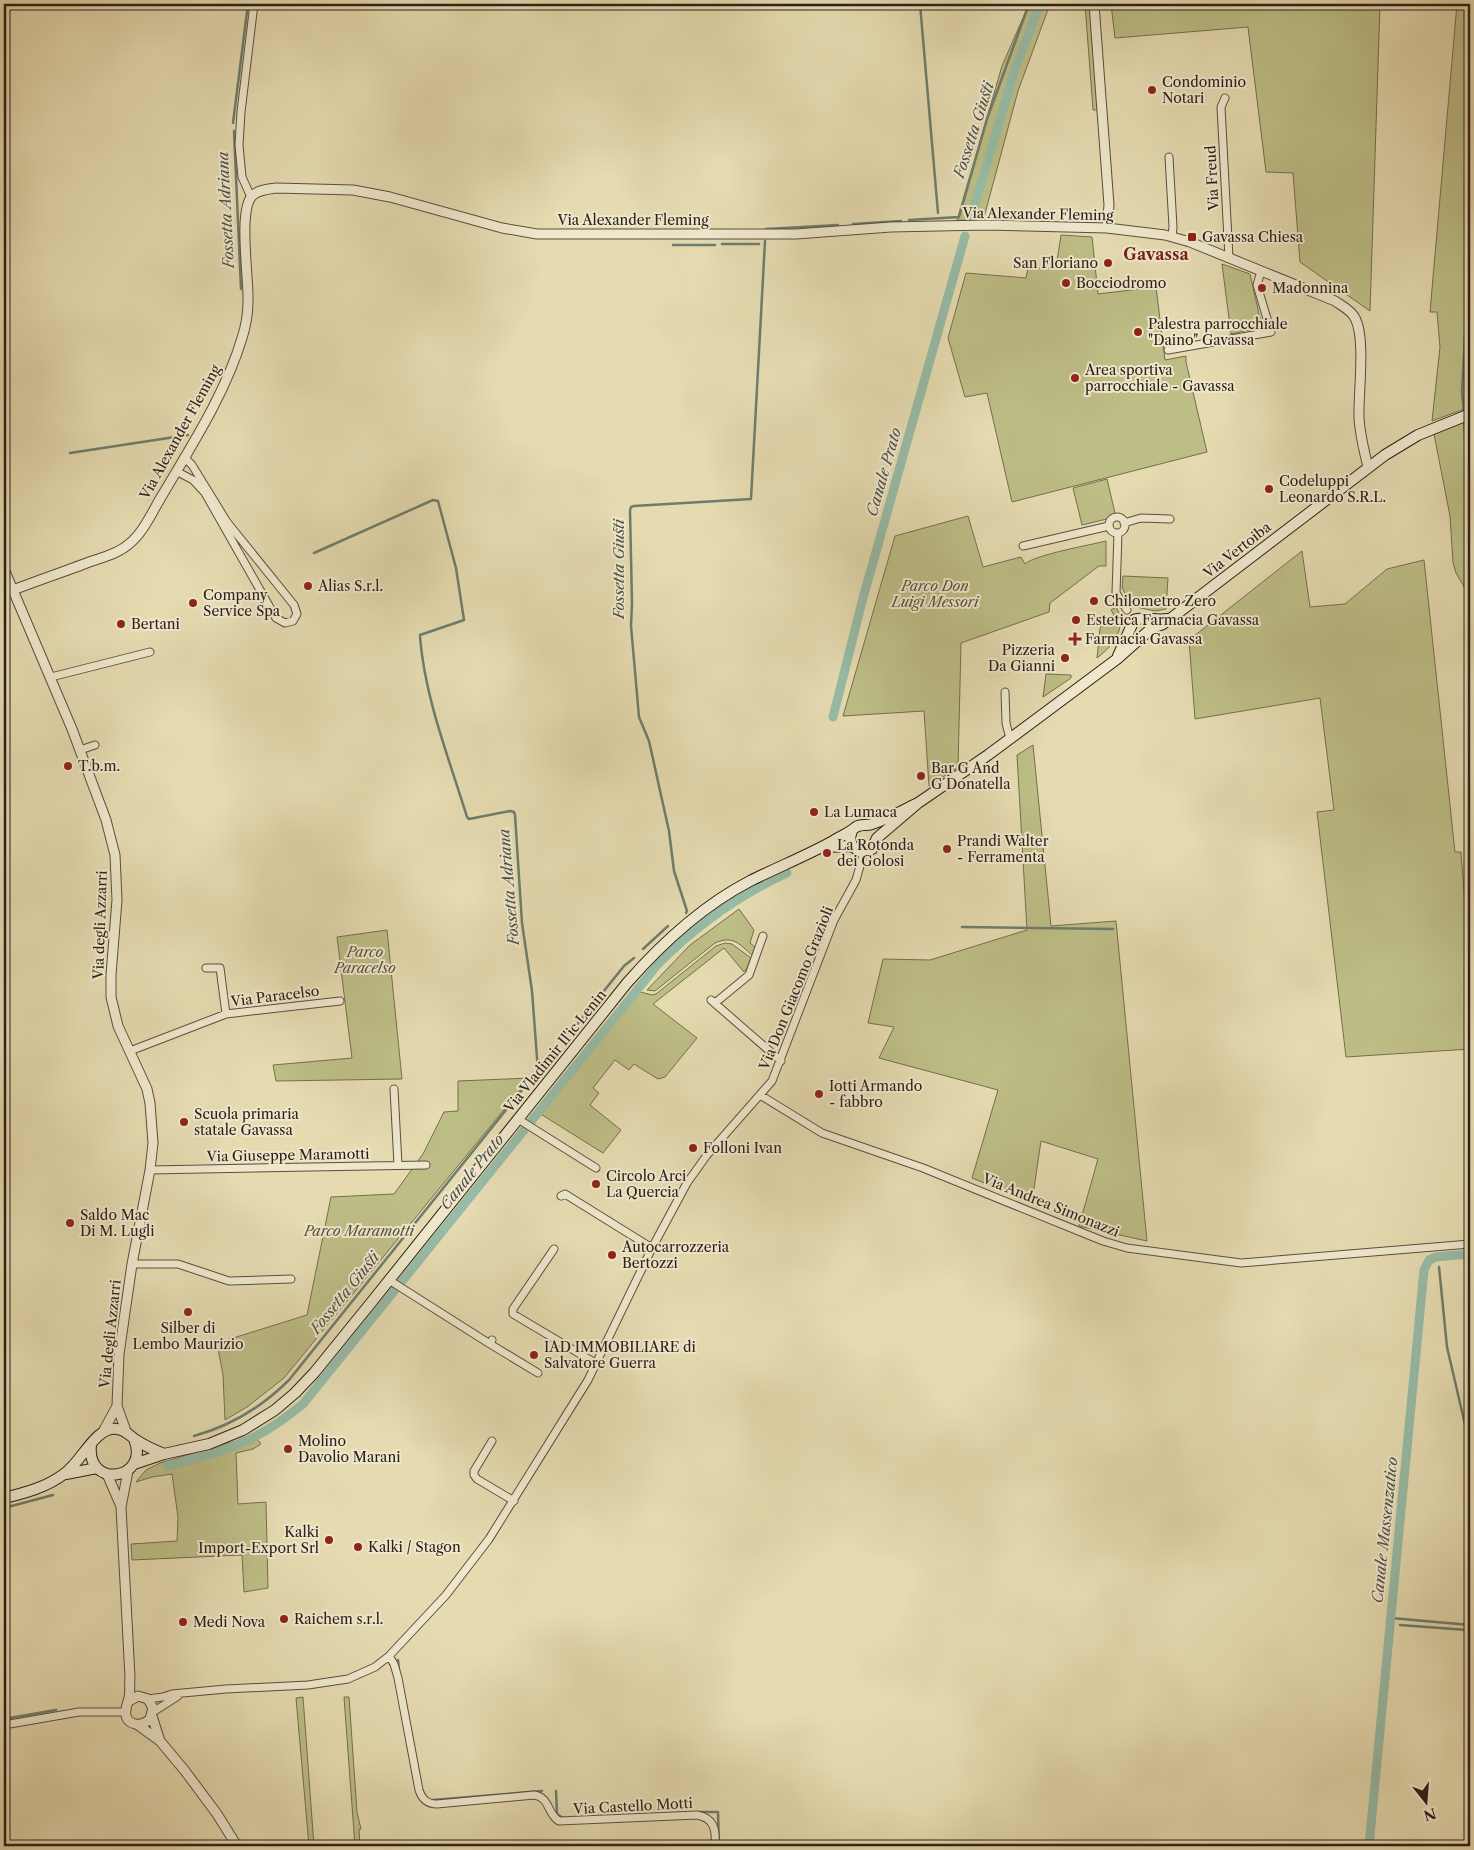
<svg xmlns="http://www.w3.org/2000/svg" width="1474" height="1850" viewBox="0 0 1474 1850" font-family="'Libre Caslon Text',serif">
<rect width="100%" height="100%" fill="#e5dab0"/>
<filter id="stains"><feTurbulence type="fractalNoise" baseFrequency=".004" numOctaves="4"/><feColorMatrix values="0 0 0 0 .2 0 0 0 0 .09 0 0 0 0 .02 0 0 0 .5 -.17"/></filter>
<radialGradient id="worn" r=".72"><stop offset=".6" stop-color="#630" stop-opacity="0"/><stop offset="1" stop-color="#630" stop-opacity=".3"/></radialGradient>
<path fill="#bdbd86" stroke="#756e4f" d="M1029,4H1050L1018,91L983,221L957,220L1002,66Z
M1085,4H1090L1098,110H1093Z
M1111,4H1380L1370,311L1300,262L1293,173L1266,172L1248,27L1115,38Z
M1457,4H1470V407L1432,421L1440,347L1437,312H1430Z
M1061,235L1092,237L1098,294L1156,287L1165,360L1186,356V362L1207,452L1012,502L987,393L965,397L948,338L966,273L1026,278L1028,268H1056Z
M1222,264L1250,274L1262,327L1231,334Z
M1470,419V597L1456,573L1453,563L1450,516L1434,434Z
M1107,479L1115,513L1107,519L1082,525L1073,488Z
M968,516L983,567L1021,557L1025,564C1034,555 1090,545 1106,541V566H1099L1050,603L1049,612L961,643L958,767L929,786L924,711L843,716L895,536Z
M1302,551L1310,607L1345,604L1387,569L1424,560L1455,852H1461L1470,972V1049L1346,1057L1317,812L1334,810L1320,698L1195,719L1189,640Z
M1123,576L1168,578L1166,609L1155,611L1136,607L1129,603L1122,587Z
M1116,607C1128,627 1113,646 1097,658L1100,629L1101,625L1114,615L1111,610Z
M1046,674L1071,675V678L1043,697Z
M1033,745L1051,926L1116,921L1147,1241L1079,1226L1098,1159L1041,1141L1032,1202L972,1178L998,1090L879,1058L894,1027L868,1023L883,959L930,960L1027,930L1017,755Z
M739,909L754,930L750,943L755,947L752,955C739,944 733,935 715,943L655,991L647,990L690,945Z
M387,930L402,1079L276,1081L273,1065L352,1058L337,937Z
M725,943L732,944L751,958L747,968L744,972L724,948L653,1004L697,1038L665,1077L658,1079L634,1064L629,1070L615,1060L593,1088L599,1093L590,1105L621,1130L603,1153L539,1113L636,993L633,990L652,995L656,994L716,946Z
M530,1078L284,1378L247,1407L225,1420L223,1375L217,1343L307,1315L331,1197L394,1194L423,1154L444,1112L458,1111V1081Z
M256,1438L261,1444L253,1449L236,1453L238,1504L266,1502L268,1588L244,1592L242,1555L132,1560L131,1544L177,1541L178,1517L172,1474L152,1477L136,1482L146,1470L160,1463L227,1443Z
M303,1697L314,1846H309L296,1698Z
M344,1697H349L357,1812L361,1829H359L360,1846H355Z"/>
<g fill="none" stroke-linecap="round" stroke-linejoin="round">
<path stroke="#6d7d6d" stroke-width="2.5" d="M920,4L938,213
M233,123L248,4
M234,131L241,289
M909,220L959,217L987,119L1029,4
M853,224L901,221
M766,229L838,225
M722,244H759
M673,245H715
M1464,415L1462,391L1470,244
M1464,420L1466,446L1470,458
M70,453L188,435
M314,553L433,500L438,501L456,568L464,620L420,635
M420,637C425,699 449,758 467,817L469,819L510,811L514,812L515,815L522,923L532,991L538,1071
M686,913L687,911L674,871L669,831L649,741L639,717L631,626L632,603L630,511L631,507L634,506L751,499L765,241
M962,927L1113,929
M643,949L668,926
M571,1032L624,966L634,958
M530,1080L543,1065
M1439,1267L1447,1347L1470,1446
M194,1436C230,1426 262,1407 289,1380L526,1085
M4,1508L53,1495
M1391,1618L1470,1625
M1400,1625L1467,1630L1470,1629
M398,1660L399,1671
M4,1719L56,1710
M556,1791L557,1814L563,1818
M433,1800L542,1791
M699,1812H718L719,1846"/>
<path stroke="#97bba6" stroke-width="9" d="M970,221L1015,69L1040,4
M833,717L863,598L965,236
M167,1466C192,1460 217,1453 241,1443C264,1434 284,1419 303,1404L658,964C696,926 739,895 787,873
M1369,1846L1424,1270L1429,1260L1436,1257L1470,1254"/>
<defs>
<path id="minor" d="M1225,98L1221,107L1229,258
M1169,157L1173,227L1172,236
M251,197L242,177L239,145L241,112L254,4
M1168,350L1271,332L1257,285L1261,271
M176,471L193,480L205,493L276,618L285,623L293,621L297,614L294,605L227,522L192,465L184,457
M1109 525a8 8 0 1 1 16 0a8 8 0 1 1-16 0Z
M1124,523L1141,518L1170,519
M1118,533L1116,593L1127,610
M1023,546L1109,526
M51,677L150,652
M1005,692L1006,723L1010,739
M80,750L95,745
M206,968H220L226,1014
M711,1000L781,1061
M715,1003L749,975L763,936
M130,1051L226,1014L340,1001
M394,1089L398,1165
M760,1095L822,1133L923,1168L1103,1241L1127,1248L1241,1263L1470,1244
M518,1119L596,1168
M150,1170L426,1165
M561,1196L565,1194L652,1248
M554,1249L513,1309V1314L597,1364
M132,1264H178L229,1281L291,1279
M389,1280L490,1344L492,1340
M490,1344L538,1373
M492,1441L474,1471V1475L477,1479L514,1501
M389,1656L394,1664L398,1678L419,1790C422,1799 427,1804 437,1804L534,1795C550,1797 547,1814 559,1821L697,1815C715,1818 716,1831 715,1846
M148,1699L163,1697L172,1694L226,1689L308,1685L348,1679L375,1667L389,1656L446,1595L489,1539L588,1380L652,1248L687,1183L707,1155L772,1081L834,920L856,880L864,852
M153,1712L178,1696
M4,1725L79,1712H125"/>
<path id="tertiary" d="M1094,4L1109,205L1107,228
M4,569L72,729L106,820L115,855L117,900L111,975V997L118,1026L147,1089L150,1103L153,1143L150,1170L132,1264L119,1354L117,1406L126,1431
M13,590C39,580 66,571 92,561C104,557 119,553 129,544C144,532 153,510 163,494C192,445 226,392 242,338C246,326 248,314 248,301C249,279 238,211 252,196C257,190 268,189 276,188L353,190L390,197L502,228L537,234H796L891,227L987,225L1107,228L1165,235L1190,242L1335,301C1342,306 1351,310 1355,318C1366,338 1358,395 1359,418C1360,435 1364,451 1368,467
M104,1430L117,1406
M128,1471L121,1507L130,1677C129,1684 131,1695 128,1701C125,1710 123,1721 135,1724C141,1725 146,1723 150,1719L153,1708L148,1699L138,1696L129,1701
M107,1474L120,1504
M152,1716L160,1741
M138,1725L160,1741L185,1771L217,1814L237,1846"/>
<path id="secondary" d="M1118,656L1134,620C1143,616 1156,621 1167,619
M852,830L850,838L852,846L859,851H868L872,849L877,838L918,803L988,755L1117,659L1152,628L1163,624L1174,616L1385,455L1418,435L1470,414
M825,847L852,846
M91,1445C86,1490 151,1480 134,1439
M134,1464L164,1454L209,1444L243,1430L275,1410L295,1393L314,1373L370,1304L627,983C662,943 702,906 750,881C778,867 806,856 833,841C841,836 849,833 856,827C861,824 866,826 872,824C888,819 903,810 918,803
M66,1474L97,1468
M4,1498C25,1493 47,1487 64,1474C82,1462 95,1426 117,1429C126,1430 130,1436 136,1440C145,1446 154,1450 164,1454"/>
</defs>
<use href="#minor" stroke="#5b4e3e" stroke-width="9"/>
<use href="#tertiary" stroke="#5b4e3e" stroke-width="11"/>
<use href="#secondary" stroke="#2d2018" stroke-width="12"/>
<use href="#minor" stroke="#eee7cc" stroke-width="7"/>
<use href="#tertiary" stroke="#eee7cc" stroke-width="9"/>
<use href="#secondary" stroke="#eee7cc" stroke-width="10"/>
</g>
<g fill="#8f2418" stroke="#eee7cc" stroke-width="2">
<circle cx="1152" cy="90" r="5"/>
<rect x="1187" y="232" width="10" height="10" rx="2.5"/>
<circle cx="1108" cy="263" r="5"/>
<circle cx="1066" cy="283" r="5"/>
<circle cx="1262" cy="288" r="5"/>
<circle cx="1138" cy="332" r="5"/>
<circle cx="1075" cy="378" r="5"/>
<circle cx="1269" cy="489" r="5"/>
<circle cx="308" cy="586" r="5"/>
<circle cx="1094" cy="601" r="5"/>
<circle cx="193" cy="603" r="5"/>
<circle cx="1076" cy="620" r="5"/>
<circle cx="121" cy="624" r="5"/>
<path d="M1072.5 631.5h5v5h5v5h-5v5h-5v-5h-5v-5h5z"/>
<circle cx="1065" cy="658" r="5"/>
<circle cx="68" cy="766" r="5"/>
<circle cx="921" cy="776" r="5"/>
<circle cx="814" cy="812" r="5"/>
<circle cx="947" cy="849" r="5"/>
<circle cx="827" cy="853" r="5"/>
<circle cx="819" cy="1094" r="5"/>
<circle cx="184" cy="1122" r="5"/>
<circle cx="693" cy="1148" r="5"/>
<circle cx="596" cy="1184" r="5"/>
<circle cx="70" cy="1223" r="5"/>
<circle cx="612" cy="1255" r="5"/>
<circle cx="188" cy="1312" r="5"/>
<circle cx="534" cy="1355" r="5"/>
<circle cx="288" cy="1449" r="5"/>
<circle cx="329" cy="1540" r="5"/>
<circle cx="358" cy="1547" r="5"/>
<circle cx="284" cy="1619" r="5"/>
<circle cx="183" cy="1622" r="5"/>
</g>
<g text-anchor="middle" stroke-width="4" stroke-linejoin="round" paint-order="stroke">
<g font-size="14" fill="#2d2018" stroke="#eee7cc" text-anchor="start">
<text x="1162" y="87">Condominio<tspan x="1162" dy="16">Notari</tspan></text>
<text x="1202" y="242">Gavassa Chiesa</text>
<text x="1098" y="268" text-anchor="end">San Floriano</text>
<text x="1076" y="288">Bocciodromo</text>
<text x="1272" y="293">Madonnina</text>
<text x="1148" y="329">Palestra parrocchiale<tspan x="1148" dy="16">"Daino" Gavassa</tspan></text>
<text x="1085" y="375">Area sportiva<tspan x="1085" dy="16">parrocchiale - Gavassa</tspan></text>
<text x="1279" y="486">Codeluppi<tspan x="1279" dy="16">Leonardo S.R.L.</tspan></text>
<text x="318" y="591">Alias S.r.l.</text>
<text x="203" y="600">Company<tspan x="203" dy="16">Service Spa</tspan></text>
<text x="1104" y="606">Chilometro Zero</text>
<text x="1086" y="625">Estetica Farmacia Gavassa</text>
<text x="131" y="629">Bertani</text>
<text x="1085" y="644">Farmacia Gavassa</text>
<text x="1055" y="655" text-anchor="end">Pizzeria<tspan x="1055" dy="16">Da Gianni</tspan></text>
<text x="78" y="771">T.b.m.</text>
<text x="931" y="773">Bar G And<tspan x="931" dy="16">G Donatella</tspan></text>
<text x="824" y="817">La Lumaca</text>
<text x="957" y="846">Prandi Walter<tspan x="957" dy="16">- Ferramenta</tspan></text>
<text x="837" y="850">La Rotonda<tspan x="837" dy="16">dei Golosi</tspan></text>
<text x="829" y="1091">Iotti Armando<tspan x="829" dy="16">- fabbro</tspan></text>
<text x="194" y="1119">Scuola primaria<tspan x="194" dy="16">statale Gavassa</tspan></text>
<text x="703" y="1153">Folloni Ivan</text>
<text x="606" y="1181">Circolo Arci<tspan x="606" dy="16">La Quercia</tspan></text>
<text x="80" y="1220">Saldo Mac<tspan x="80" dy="16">Di M. Lugli</tspan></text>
<text x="622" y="1252">Autocarrozzeria<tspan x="622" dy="16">Bertozzi</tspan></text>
<text x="188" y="1333" text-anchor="middle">Silber di<tspan x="188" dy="16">Lembo Maurizio</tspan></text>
<text x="544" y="1352">IAD IMMOBILIARE di<tspan x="544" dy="16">Salvatore Guerra</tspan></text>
<text x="298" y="1446">Molino<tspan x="298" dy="16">Davolio Marani</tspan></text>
<text x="319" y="1537" text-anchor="end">Kalki<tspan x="319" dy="16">Import-Export Srl</tspan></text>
<text x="368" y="1552">Kalki / Stagon</text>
<text x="294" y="1624">Raichem s.r.l.</text>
<text x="193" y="1627">Medi Nova</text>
</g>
<g font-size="14" fill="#2d2018" stroke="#eee7cc">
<text transform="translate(1212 178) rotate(-93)" y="5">Via Freud</text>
<text transform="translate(1038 214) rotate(1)" y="5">Via Alexander Fleming</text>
<text x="633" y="225">Via Alexander Fleming</text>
<text transform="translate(180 432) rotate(-61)" y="5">Via Alexander Fleming</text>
<text transform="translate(1237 550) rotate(-38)" y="5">Via Vertoiba</text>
<text transform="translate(100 925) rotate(-88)" y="5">Via degli Azzarri</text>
<text transform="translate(796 988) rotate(-68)" y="5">Via Don Giacomo Grazioli</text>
<text transform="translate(275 996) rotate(-7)" y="5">Via Paracelso</text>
<text transform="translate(555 1051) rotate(-51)" y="5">Via Vladimir Il'ic Lenin</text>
<text transform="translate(288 1155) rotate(-1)" y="5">Via Giuseppe Maramotti</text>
<text transform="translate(1051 1205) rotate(22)" y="5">Via Andrea Simonazzi</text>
<text transform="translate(110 1334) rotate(-84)" y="5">Via degli Azzarri</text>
<text transform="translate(633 1806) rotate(-3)" y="5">Via Castello Motti</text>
</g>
<g font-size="14" font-style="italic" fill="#584f39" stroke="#eee7cc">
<text x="935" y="591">Parco Don<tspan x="935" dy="16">Luigi Messori</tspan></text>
<text x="365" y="957">Parco<tspan x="365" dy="16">Paracelso</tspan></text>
<text x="359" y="1236">Parco Maramotti</text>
</g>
<g font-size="15" font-style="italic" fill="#4d4e43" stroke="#eee7cc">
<text transform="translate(974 130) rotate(-72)" y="5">Fossetta Giusti</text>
<text transform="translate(226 210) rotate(-93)" y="5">Fossetta Adriana</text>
<text transform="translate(884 472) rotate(-74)" y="5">Canale Prato</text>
<text transform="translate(619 569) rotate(-90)" y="5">Fossetta Giusti</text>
<text transform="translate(509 887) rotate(-95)" y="5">Fossetta Adriana</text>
<text transform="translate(472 1172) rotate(-51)" y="5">Canale Prato</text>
<text transform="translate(345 1293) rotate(-51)" y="5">Fossetta Giusti</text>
<text transform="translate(1385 1530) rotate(-84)" y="5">Canale Massenzatico</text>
</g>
<g font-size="16" font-weight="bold" fill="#7a1f14" stroke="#eee7cc">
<text x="1156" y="260">Gavassa</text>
</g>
</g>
<rect width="1474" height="1850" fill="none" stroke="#e5dab0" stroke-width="20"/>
<rect x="5" y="5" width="1464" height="1840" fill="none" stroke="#2d2018" stroke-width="2.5"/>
<rect x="10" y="10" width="1454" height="1830" fill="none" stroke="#2d2018"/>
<g transform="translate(1426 1802) rotate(163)" stroke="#eee7cc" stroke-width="4" paint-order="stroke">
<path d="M0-4L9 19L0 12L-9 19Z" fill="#2d2018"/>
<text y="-8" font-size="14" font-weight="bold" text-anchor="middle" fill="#2d2018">N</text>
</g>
<rect width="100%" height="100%" filter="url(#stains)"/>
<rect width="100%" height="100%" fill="url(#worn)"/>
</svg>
